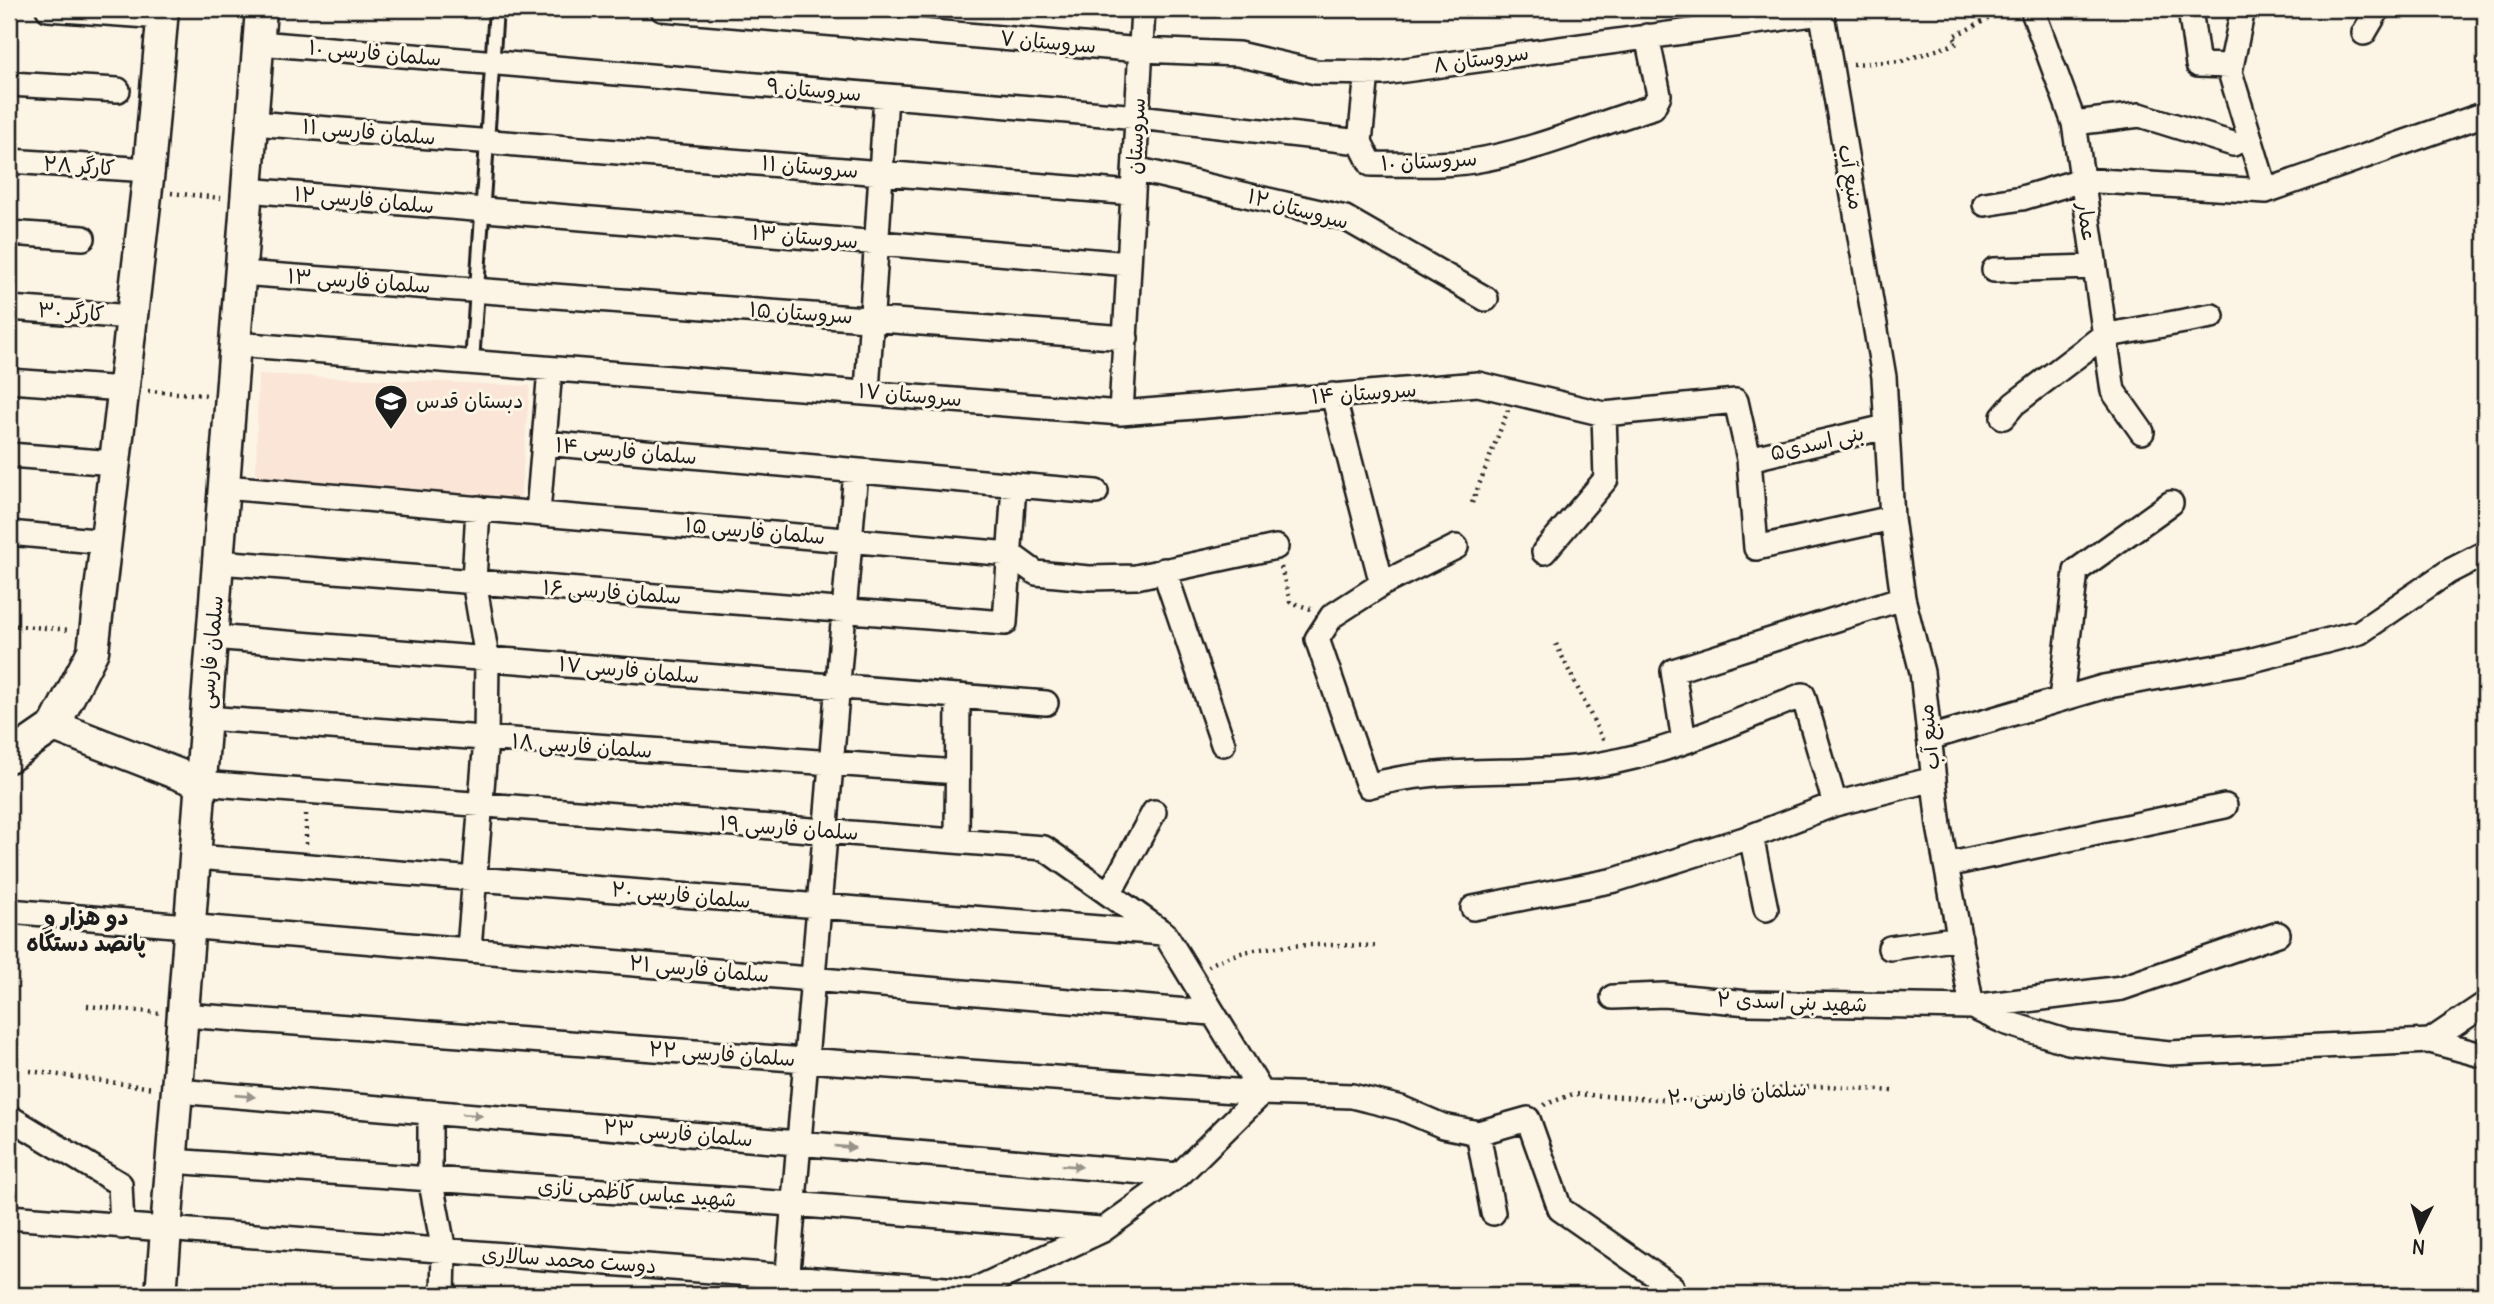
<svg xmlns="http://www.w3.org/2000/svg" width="2494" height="1304" viewBox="0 0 2494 1304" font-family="Delius,'Playpen Sans Arabic',sans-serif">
<rect width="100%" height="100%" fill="#fcf5e5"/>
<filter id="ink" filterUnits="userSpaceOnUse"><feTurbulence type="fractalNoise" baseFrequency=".0143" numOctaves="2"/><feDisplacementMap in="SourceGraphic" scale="14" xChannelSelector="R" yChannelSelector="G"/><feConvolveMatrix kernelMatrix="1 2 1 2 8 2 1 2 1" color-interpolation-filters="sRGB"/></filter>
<g filter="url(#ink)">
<path fill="#fbe5d6" d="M258,374L530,386L520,500L256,476Z"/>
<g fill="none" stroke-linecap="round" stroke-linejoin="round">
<defs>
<path id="service" d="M472,363L496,9"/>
<path id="minor" d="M48,9L162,17
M662,9L1141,50L1238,54L1316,72L1383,73L1821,13
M1821,9L1884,377L1892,518L1903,598L1922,672L1939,826L1972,1007L2007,1023L2068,1042L2169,1053L2430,1041
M2032,9L2074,123L2113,391L2142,432
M2190,9L2198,65L2231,66
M2243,9L2230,72L2266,191
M2364,33L2378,9
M259,43L1138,117L1360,142L1371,164C1405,164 1439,166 1473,161C1535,151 1593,125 1653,107L1659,95L1647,36
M9,84L118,90
M253,123L1133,193
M2074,123L2140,115L2233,144
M1360,142L1367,73
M9,161L149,170
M1135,169L1345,218L1486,299
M247,190L1129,264
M1985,204L2022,198L2082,180L2266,191L2485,114
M9,233L83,238
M1994,270L2094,267
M241,273L1126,338
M9,308L132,317
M235,344L1121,413L1478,384L1604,414L1736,401L1749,459L1756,548L1892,518
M9,381L124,389
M867,391L886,96
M1333,395L1382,584L1456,547
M1121,413L1143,9
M2003,417L2014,404L2103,336L2212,316
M544,443L1096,492
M9,455L115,463
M1749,459L1886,427
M224,487L1010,554L1036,573L1089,578L1136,577L1276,547
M538,513L550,369
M9,533L106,542
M1544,552L1606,479L1604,414
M218,562L1005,623L1014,485
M1164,570L1223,744
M1382,584L1332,616L1317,639L1368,786C1442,764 1520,777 1596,765C1668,754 1736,721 1803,695L1835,804
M212,637L1046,703
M2061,699L2076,571L2171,503
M206,718L957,772
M1929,738L2103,687L2245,662L2360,632L2448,572L2485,553
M1684,741L1673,671L1903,598
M201,783L1044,848L1165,934L1262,1093
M1751,836L1766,909
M957,841L958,696
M196,857L1163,933
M1946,865L2225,806
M1109,894L1154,812
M1473,908L1615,880L1744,839L1835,804L1934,779
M9,911L1211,1013
M1890,948L1960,938
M469,949L486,739L487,658L474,581L478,508
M1613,997L1664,995L1748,1003L1972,1007L2122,988L2278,934
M2485,1004L2430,1041L2485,1056
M183,1015L1262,1093L1352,1096L1401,1108L1443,1126L1478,1133L1528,1119L1560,1209L1672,1287
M177,1091L1179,1175
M430,1112V1178L444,1251L443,1295
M9,1117L120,1184L122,1227
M1478,1133L1493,1213
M171,1161L792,1204L1100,1229
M9,1217L972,1291L1103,1230L1179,1175L1262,1093
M786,1295L856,471"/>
<path id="tertiary" d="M54,726L201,783
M9,757L54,726L93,651L149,170L163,9
M161,1295L261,9"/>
</defs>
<use href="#service" stroke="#1c1c1c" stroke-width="18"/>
<use href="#minor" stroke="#1c1c1c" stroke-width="28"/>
<use href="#tertiary" stroke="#1c1c1c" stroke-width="35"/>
<path stroke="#1c1c1c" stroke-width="4.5" stroke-dasharray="2 5" stroke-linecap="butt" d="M1853,64L1902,61L1958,43L1953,36C1973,28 1990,16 2010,9
M171,193L221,198
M148,391L206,395
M1472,503L1508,410
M1281,567L1290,602L1311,609
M9,625L71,630
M1556,644L1605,744
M306,844V811
M1208,966C1253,940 1325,945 1375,946
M87,1006L160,1013
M30,1071L153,1088
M1544,1105L1573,1094L1688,1101L1758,1090L1828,1086L1892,1091"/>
<use href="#service" stroke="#fcf5e5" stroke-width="12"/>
<use href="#minor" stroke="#fcf5e5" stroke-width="23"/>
<use href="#tertiary" stroke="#fcf5e5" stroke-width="30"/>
</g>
<defs><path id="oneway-solid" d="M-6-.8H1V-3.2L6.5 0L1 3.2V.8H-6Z" transform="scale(1.75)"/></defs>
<g fill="#97938b">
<use href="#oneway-solid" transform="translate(245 1096) rotate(5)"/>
<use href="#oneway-solid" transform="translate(472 1115) rotate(5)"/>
<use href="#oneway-solid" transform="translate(845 1147) rotate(5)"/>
<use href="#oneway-solid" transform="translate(1072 1166) rotate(5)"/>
</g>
</g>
<defs>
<symbol id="school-pin" viewBox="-11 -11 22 30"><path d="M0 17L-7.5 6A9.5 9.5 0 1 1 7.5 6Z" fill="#1c1c1c" stroke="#fcf5e5"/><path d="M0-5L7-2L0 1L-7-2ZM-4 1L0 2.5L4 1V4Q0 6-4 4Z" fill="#fff"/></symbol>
</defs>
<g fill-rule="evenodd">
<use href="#school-pin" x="372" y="382" width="38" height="52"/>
</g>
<g text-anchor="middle" stroke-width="6" stroke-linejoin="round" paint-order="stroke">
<g font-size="21" fill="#1c1c1c" stroke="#fcf5e5">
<text transform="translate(1048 42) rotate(5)" y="7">سروستان ۷</text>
<text transform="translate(375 53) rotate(5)" y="7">سلمان فارسی ۱۰</text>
<text transform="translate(1481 59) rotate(-8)" y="7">سروستان ۸</text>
<text transform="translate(814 90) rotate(5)" y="7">سروستان ۹</text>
<text transform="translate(369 132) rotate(5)" y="7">سلمان فارسی ۱۱</text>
<text transform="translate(1136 136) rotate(-87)" y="7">سروستان</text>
<text transform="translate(1429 161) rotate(-3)" y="7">سروستان ۱۰</text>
<text transform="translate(79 166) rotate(4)" y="7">کارگر ۲۸</text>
<text transform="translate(810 167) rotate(5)" y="7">سروستان ۱۱</text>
<text transform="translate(1851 177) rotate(80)" y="7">منبع آب</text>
<text transform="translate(364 200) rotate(5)" y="7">سلمان فارسی ۱۲</text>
<text transform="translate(1298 209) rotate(15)" y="7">سروستان ۱۲</text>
<text transform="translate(2087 222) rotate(82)" y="7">عمار</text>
<text transform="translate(805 237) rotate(5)" y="7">سروستان ۱۳</text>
<text transform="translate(359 281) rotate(4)" y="7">سلمان فارسی ۱۳</text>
<text transform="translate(71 312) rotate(4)" y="7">کارگر ۳۰</text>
<text transform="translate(801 313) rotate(4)" y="7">سروستان ۱۵</text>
<text transform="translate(1364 393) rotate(-4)" y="7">سروستان ۱۴</text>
<text transform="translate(910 395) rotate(5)" y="7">سروستان ۱۷</text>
<text transform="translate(1817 443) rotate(-13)" y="7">بنی اسدی۵</text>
<text transform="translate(626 451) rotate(5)" y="7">سلمان فارسی ۱۴</text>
<text transform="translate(755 531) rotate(5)" y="7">سلمان فارسی ۱۵</text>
<text transform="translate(612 592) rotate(4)" y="7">سلمان فارسی ۱۶</text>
<text transform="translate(211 652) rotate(-85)" y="7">سلمان فارسی</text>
<text transform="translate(629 670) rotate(5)" y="7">سلمان فارسی ۱۷</text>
<text transform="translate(1929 737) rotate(-96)" y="7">منبع آب</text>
<text transform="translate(582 746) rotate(4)" y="7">سلمان فارسی ۱۸</text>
<text transform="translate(789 828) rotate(4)" y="7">سلمان فارسی ۱۹</text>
<text transform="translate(681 895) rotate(5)" y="7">سلمان فارسی ۲۰</text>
<text transform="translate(699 969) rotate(5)" y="7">سلمان فارسی ۲۱</text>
<text transform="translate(1792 1002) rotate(2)" y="7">شهید بنی اسدی ۲</text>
<text transform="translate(722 1054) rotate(4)" y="7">سلمان فارسی ۲۲</text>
<text transform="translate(1737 1093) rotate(-4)" y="7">سلمان فارسی ۲۰</text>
<text transform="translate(678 1133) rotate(5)" y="7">سلمان فارسی ۲۳</text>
<text transform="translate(637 1193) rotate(4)" y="7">شهید عباس کاظمی نازی</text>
<text transform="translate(569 1260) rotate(4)" y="7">دوست محمد سالاری</text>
</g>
<g font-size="21" fill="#1c1c1c" stroke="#fcf5e5" text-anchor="start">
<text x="416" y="408">دبستان قدس</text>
</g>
<g font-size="23" font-weight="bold" fill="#1c1c1c" stroke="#fcf5e5">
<text x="86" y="925">دو هزار و<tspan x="86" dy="26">پانصد دستگاه</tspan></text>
</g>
</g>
<rect width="2494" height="1304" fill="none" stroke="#fcf5e5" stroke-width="35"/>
<rect x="18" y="18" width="2459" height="1269" fill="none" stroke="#1c1c1c" stroke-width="2.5" filter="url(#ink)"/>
<g transform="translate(2420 1230) rotate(185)" stroke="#fcf5e5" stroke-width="5" paint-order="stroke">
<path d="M0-5L12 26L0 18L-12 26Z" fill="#1c1c1c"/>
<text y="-10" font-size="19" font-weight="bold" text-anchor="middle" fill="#1c1c1c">N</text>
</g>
</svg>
